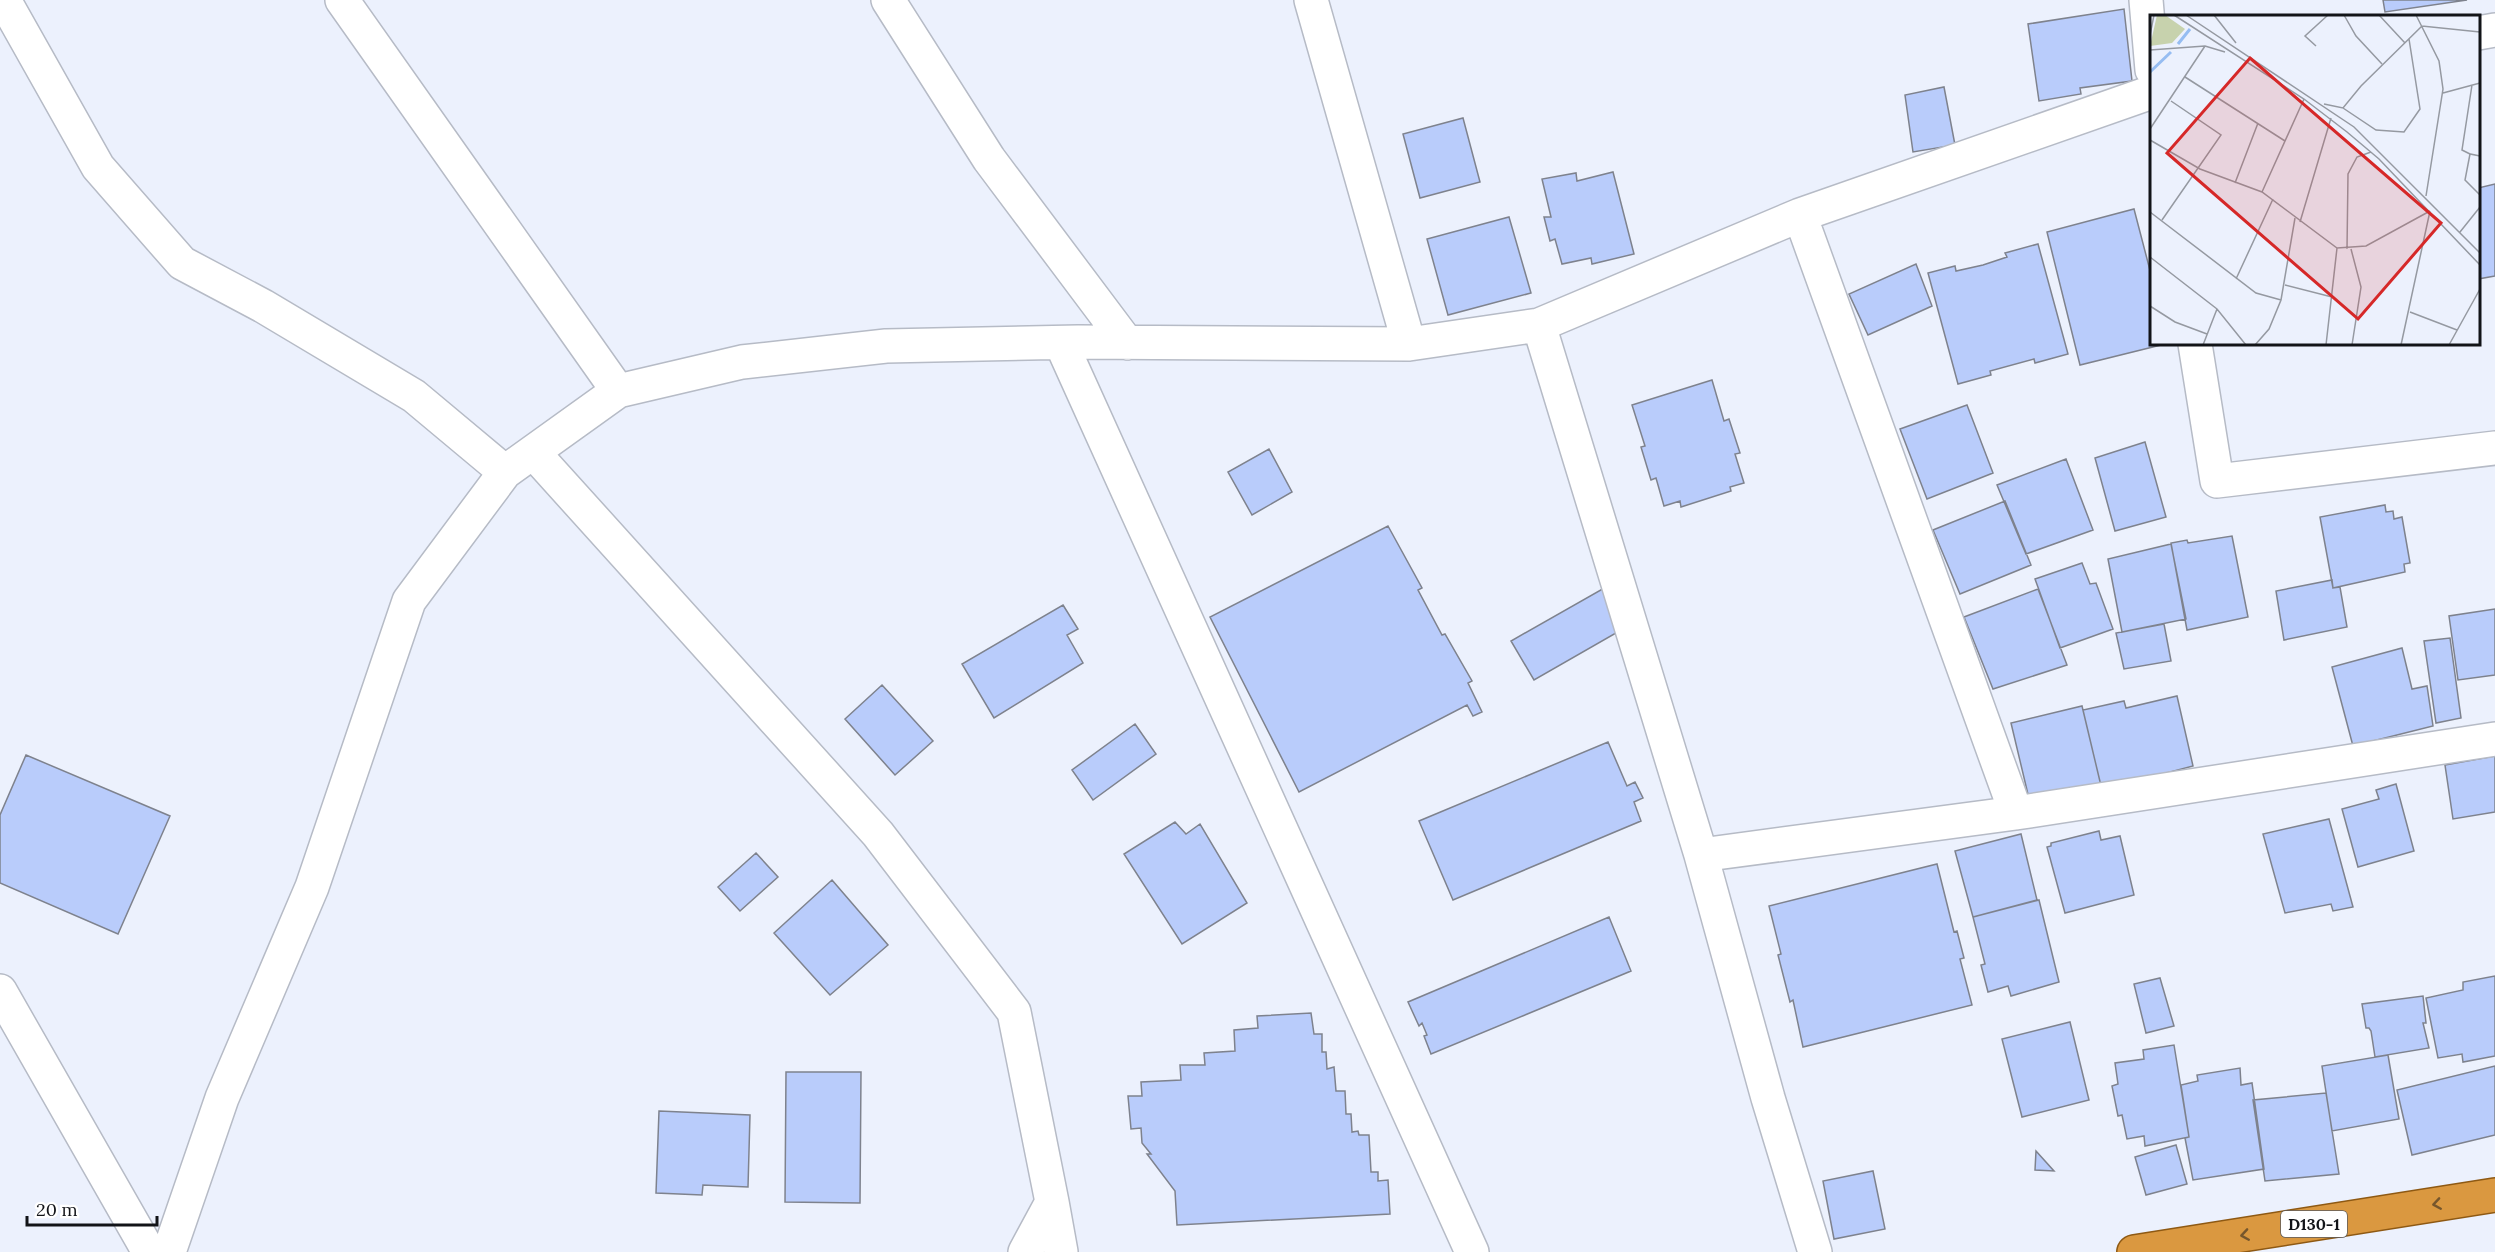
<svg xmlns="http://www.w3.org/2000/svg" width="2495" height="1252" viewBox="0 0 2495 1252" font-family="Lora,serif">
<rect width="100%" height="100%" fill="#ecf1fd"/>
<path fill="#b9ccfb" stroke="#7e828d" stroke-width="1.5" d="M2383,0H2467L2385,12Z
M2124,9L2132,81L2080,88L2081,94L2039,101L2028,24Z
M1944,87L1955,145L1913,152L1905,95Z
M1463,118L1480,182L1420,198L1403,134Z
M1613,172L1634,254L1592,264L1591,258L1562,264L1555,239L1550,241L1544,217H1551L1542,179L1576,173L1577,181Z
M2495,184V276L2478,279V188Z
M2134,209L2152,278V344H2165L2080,365L2047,232Z
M1509,217L1531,293L1448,315L1427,239Z
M2038,244L2068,354L2035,363L2034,359L1990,371L1991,375L1958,384L1928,273L1955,266L1956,271L1983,265L2007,257L2005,253Z
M1916,264L1932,306L1868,335L1849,294Z
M1712,380L1724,421L1729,419L1740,453L1735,454L1744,483L1730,487L1731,491L1681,507L1680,501L1664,506L1656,478L1651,480L1641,447L1645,446L1632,405Z
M1967,405L1993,473L1927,499L1900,429Z
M2145,442L2166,517L2115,531L2095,458Z
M1269,449L1292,492L1252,515L1228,472Z
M2066,459L2093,530L2026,554L1997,485Z
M2005,501L2031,565L1960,594L1933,530Z
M2385,505L2386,512L2393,511L2394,519L2402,517L2410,563L2404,564L2405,572L2333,588L2320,517Z
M1388,526L1422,588L1418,590L1442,635L1445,634L1472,681L1468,683L1482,712L1473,716L1467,705L1299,792L1210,617Z
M2232,536L2248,617L2187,630L2171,543L2187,540L2188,543Z
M2171,544L2186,619L2122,632L2108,559Z
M2082,563L2090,584L2096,583L2113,629L2060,648L2035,579Z
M2332,580L2333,588L2340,587L2347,627L2284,640L2276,591Z
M1606,587L1630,625L1534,680L1511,641Z
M2038,589L2067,665L1993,689L1964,617Z
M1063,605L1078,629L1067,635L1083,663L994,718L962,664Z
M2495,609V675L2458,680L2449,616Z
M2164,624L2171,661L2124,669L2116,633Z
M2450,638L2461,718L2436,723L2424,641Z
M2402,648L2412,689L2427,686L2433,726L2353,746L2332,667Z
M882,685L933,741L895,775L845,719Z
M2177,696L2193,766L2102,790L2083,710L2124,701L2126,708Z
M2082,706L2102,790L2031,807L2011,723Z
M1135,724L1156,754L1093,800L1072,770Z
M1608,742L1627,786L1635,782L1643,798L1634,802L1641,821L1453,900L1419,821Z
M26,755L170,816L118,934L0,883V815Z
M2495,756V812L2453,819L2445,765Z
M2396,784L2414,851L2358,867L2342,809L2379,799L2376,790Z
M2329,819L2353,907L2333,911L2331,904L2285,913L2263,834Z
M1175,822L1186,834L1200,824L1247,903L1182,944L1124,854Z
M2099,831L2101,840L2120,836L2134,895L2065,913L2047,847L2051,846V843Z
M2021,834L2037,900L1973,917L1955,851Z
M756,853L778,877L740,911L718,887Z
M1937,864L1954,932L1957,931L1964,958L1960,959L1972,1005L1803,1047L1793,1000L1790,1002L1778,955L1781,954L1769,906Z
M832,880L888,945L830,995L774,933Z
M2039,900L2059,982L2011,996L2008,986L1988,992L1981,965L1985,964L1973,917Z
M1609,917L1631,971L1431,1054L1424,1036L1427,1035L1422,1023L1419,1026L1408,1002Z
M2495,976V1056L2463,1062L2462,1054L2438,1058L2426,998L2463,990V982Z
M2160,978L2174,1026L2146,1033L2134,984Z
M2423,996L2426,1023H2423L2429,1048L2375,1057L2371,1031L2369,1028H2366L2362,1004Z
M1311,1013L1314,1034H1322V1052H1326L1327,1069L1334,1067L1336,1091H1345L1346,1114H1351L1352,1132L1358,1131L1359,1135H1369L1371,1172H1378V1181L1388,1180L1390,1214L1177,1225L1175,1191L1147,1154H1151L1142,1143L1141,1128L1131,1129L1128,1096H1142L1141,1082L1181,1080L1180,1065H1205L1204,1053L1235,1051L1234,1030L1258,1028L1257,1016Z
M2070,1022L2089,1100L2022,1117L2002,1039Z
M2174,1045L2189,1137L2145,1146L2144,1136L2127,1139L2122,1115L2118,1116L2112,1086L2118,1084L2115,1063L2144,1059L2143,1050Z
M2388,1055L2399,1119L2332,1131L2322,1066Z
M2495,1066V1135L2412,1155L2397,1090Z
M2240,1068L2241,1085L2252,1083L2264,1169L2193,1180L2185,1138L2189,1137L2181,1085L2198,1081L2197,1075Z
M786,1072H861L860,1203L785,1202Z
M2326,1093L2339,1174L2265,1181L2253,1100Z
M659,1111L750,1115L748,1187L703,1185L702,1195L656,1193Z
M2176,1145L2187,1184L2146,1195L2135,1157Z
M2036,1151L2054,1171L2035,1170Z
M1873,1171L1885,1229L1834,1239L1823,1181Z"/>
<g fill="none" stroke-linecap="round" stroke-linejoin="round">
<defs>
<path id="minor" d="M4,0L98,167L182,263L263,306L414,396L505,472
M342,0L618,391
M888,0L989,159L1127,343
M1311,0L1409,344
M2146,0L2152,70
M2478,33L2495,30
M1800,215L2016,813
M1539,325L1701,855L1768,1098L1815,1252
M1061,343L1472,1252
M2195,344L2217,481L2495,448
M533,452L878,834L1014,1012L1052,1202L1025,1252
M1701,855L2016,813L2495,739
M1052,1202L1061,1252
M169,1252L222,1098L312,887L409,601L505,472L618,391L742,362L886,346L1078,342L1409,344L1539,325L1800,215L2152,92"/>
<path id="tertiary" d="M0,991L149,1252"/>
<path id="trunk" d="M2134,1252L2495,1195"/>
</defs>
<use href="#minor" stroke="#b6bbc6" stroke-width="36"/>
<use href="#tertiary" stroke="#b6bbc6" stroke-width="36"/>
<use href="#trunk" stroke="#8e5913" stroke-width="36"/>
<use href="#minor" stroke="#fff" stroke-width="33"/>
<use href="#tertiary" stroke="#fff" stroke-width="33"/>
<use href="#trunk" stroke="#da9840" stroke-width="33"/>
</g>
<defs><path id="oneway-chevron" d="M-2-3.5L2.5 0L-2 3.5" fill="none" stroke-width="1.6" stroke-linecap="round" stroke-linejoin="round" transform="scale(1.5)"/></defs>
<g stroke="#76562c">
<use href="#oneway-chevron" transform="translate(2437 1204) rotate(171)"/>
<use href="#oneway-chevron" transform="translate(2245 1235) rotate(171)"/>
</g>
<g text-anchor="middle" stroke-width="5" stroke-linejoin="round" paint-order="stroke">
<rect fill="#fff" stroke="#595a5d" stroke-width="1.5" x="2281" y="1211" width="66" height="26" rx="4.5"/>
<g font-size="16" font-weight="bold" fill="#121418">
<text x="2314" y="1230">D130-1</text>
</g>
</g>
<g transform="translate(2150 15)">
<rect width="330" height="330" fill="#ecf1fd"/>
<path d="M7,0H15L35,14L22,28L0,31Z" fill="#c7d2ad"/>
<path fill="none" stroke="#96bdf2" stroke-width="3" d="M28,29L40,14M0,57L21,37"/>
<path fill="none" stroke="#9599a1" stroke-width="1.5" d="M24,0L154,84L197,117L229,144L330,250M36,0L204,112L330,238M64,0L86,28M194,0L206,21L232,49M229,0L255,28M266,0L289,46L293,74L276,181M0,20L4,0M166,31L155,21L178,0M0,35L55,31L75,37M35,62L135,126M293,78L330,68M174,89L193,93L211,71L272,11L330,17M193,93L226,115L254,117L270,94L259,24M0,114L55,31M0,125L50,154L112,177L187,233L216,231L280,196M320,139L312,135L322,70M330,141L320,139L315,165L330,180M85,168L108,108M112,177L154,84M0,197L106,278L131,285M12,205L71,120L21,86M150,207L181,103M310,217L330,192M197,234L198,159L207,142L221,137M201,234L211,272L202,330M0,242L67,294L96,330M86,264L123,184M135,270L182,282M0,291L25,307L57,319M260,297L307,315M53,330L67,294M105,330L119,314L131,285L145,203M176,330L187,233M251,330L280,196M299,330L330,274"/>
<path fill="#d62828" fill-opacity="0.15" stroke="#d62828" stroke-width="3" d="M100,43L291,208L208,304L17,138Z"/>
<rect width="330" height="330" fill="none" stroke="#121418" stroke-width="3"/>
</g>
<path d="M27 1216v9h130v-9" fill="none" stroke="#121418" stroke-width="3"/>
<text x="36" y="1216" font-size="18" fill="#121418" stroke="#ffffff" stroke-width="4.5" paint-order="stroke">20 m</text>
</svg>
